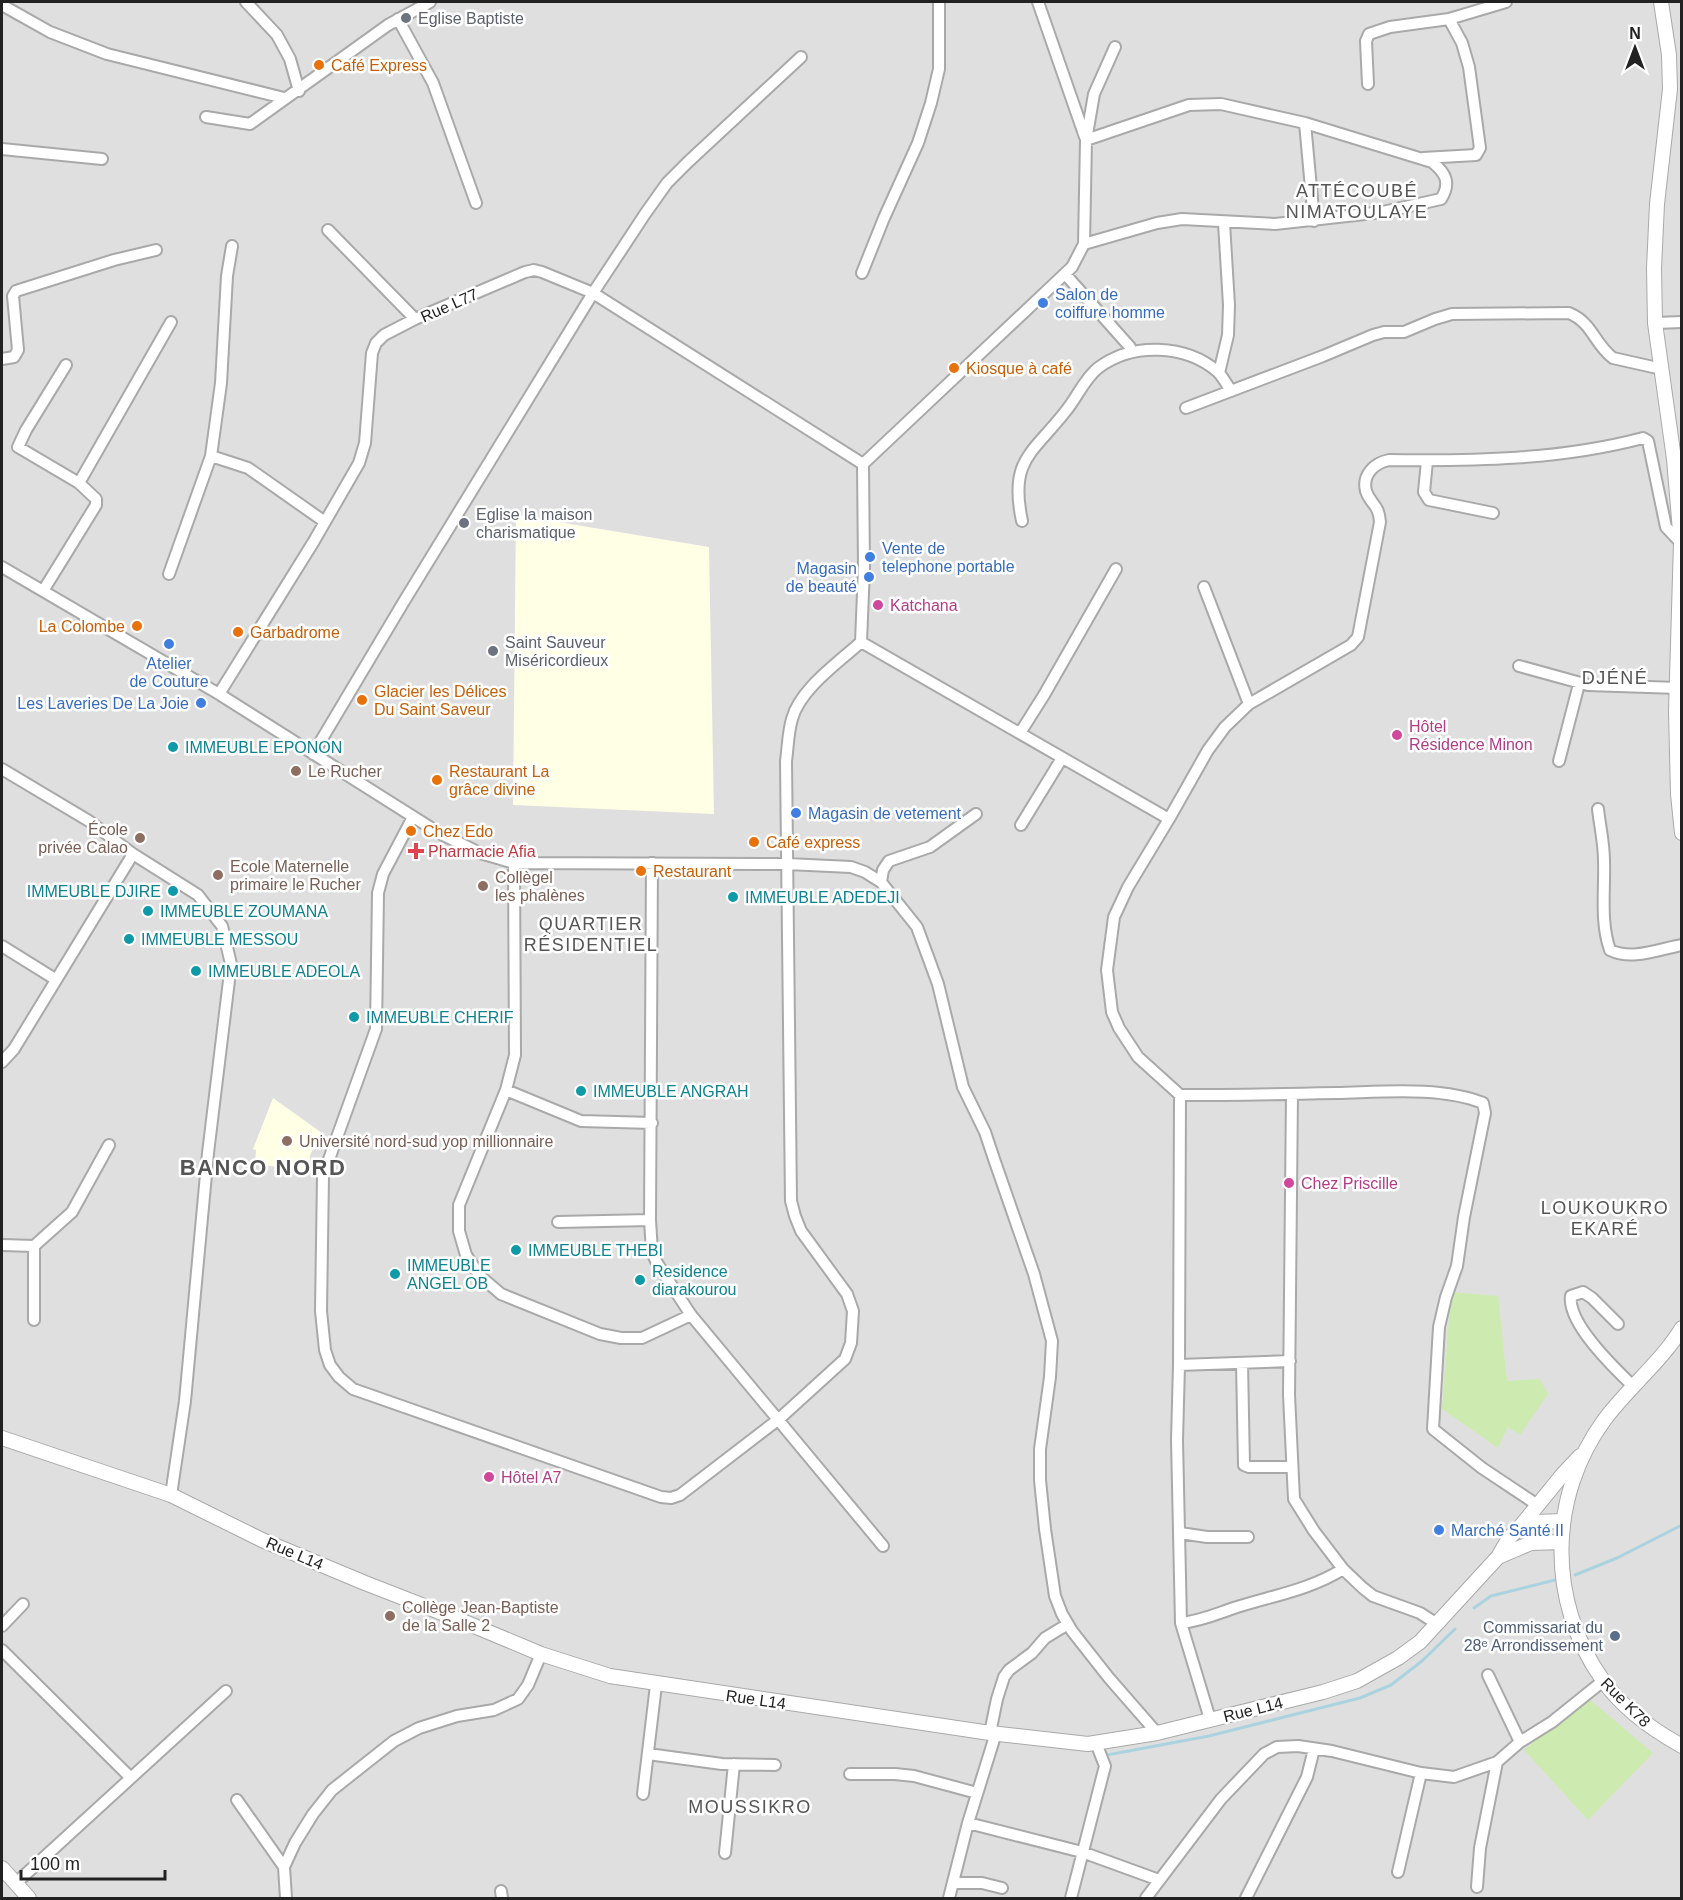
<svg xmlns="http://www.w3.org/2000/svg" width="1683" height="1900" viewBox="0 0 1683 1900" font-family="Helvetica,sans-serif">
<rect width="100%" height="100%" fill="#f2efe9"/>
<path fill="#e0dfdf" d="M2,2H1681V1898H2Z"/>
<path fill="#ffffe5" d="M516,515L709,547L714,814L513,805Z
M273,1098L322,1133L310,1155L309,1171L255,1164L256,1150L253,1149Z"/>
<path fill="#cdebb0" d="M1451,1292L1498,1296L1507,1381L1540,1379L1548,1394L1520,1435L1508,1427L1498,1448L1442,1409Z
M1588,1698L1653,1753L1588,1820L1524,1750Z"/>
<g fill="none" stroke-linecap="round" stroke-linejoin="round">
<path stroke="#aad3df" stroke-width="3" d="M1575,1575L1617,1558L1682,1525
M1474,1608L1491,1596L1555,1580
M1107,1755L1209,1736L1360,1698L1391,1685L1422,1661L1455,1629"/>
<defs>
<path id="minor" d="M246,2L277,35L290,59L299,91
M1038,2L1085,137
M2,5L50,32L107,54L284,98
M398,19L433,83L476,203
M1368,84L1366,41L1369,34L1390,27L1449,19L1506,2
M206,117L250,124L388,25L430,2
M1305,123L1314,221
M2,149L102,159
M1423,158L1476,155L1480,148L1469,67L1462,43L1449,19
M328,230L415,319
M1084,244L1157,223L1182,219L1275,224L1383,212L1441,199C1451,183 1446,173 1432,162L1305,123L1221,104L1189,105L1086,140
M862,273L884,218L918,143L931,103L939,69V2
M1065,274L1130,347V351
M1655,323L1682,322
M2,359L14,357L18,350L13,296L16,291L114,260L156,250
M66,365L26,430L18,447L79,483
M1219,373L1228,335L1229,305L1224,223
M1186,408L1323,356L1373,335L1384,332H1404L1435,319L1452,314L1569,313C1593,323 1594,344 1613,358L1662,369
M211,456L221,383L227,276L232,246
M1427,461L1424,492L1429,500L1493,513
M1022,521C1009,460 1032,454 1065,412C1077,398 1084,379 1098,368C1132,342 1186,344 1218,372C1223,377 1227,385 1231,391
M2,567L219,694L439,833L480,853L514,863L787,864L851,867L865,872L881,882L917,927L938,984L963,1087L985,1132L994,1159L1034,1274L1052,1341L1050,1377L1040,1449V1480L1045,1529L1055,1596L1062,1614L1072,1631L1109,1678L1157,1733
M169,574L211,456L248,468L325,522
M1204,587L1249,704
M43,591L96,505V499L79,483L171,322
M861,642L1169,819
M1519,666L1588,685L1678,688
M219,694L314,541L359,463L365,443L372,353L376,343L384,335L415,319L525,272L534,270L542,272L593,293L863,464
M1020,733L1044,695L1116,569
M313,754L403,603L593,293L645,214L667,183L688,162L801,57
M1559,761L1579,684
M2,769L89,821L133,854L198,895L222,926L231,964L208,1153L185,1401L171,1495
M1598,809C1600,827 1604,843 1604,861C1605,890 1600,922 1610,950C1632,961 1659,949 1682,945
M413,817L383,874L378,893L376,1029L323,1176L321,1311L325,1350L330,1365L339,1377L353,1389L661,1497L671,1498L680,1495L779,1419L845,1359L851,1343L853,1311L847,1294L801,1231L795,1216L791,1201L786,761C788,747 788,732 792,719C800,689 838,663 861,642L864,568L863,464L1072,267L1084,244L1086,140L1094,94L1115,47
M1021,825L1062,758
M514,863L515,1055L506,1090L459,1205V1231L466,1255L480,1276L501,1294L600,1334L621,1338H642L691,1315
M652,863L650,1220L652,1252L657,1263L691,1315L883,1546
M881,882L883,870L889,861L930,847L976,814
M2,946L55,979
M2,1062L14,1049L133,854
M506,1090L581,1121L652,1123
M1292,1094L1289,1395L1294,1499L1314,1531L1343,1569L1363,1588L1373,1596L1420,1613L1437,1624
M1180,1095L1179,1365L1177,1440L1181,1623L1210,1719
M558,1222L650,1220
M2,1245L34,1246L72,1212L109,1145
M34,1320V1246
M1618,1324L1592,1298L1583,1292L1571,1296C1567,1323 1615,1369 1634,1387
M1242,1363L1244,1465L1249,1467H1292
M1179,1365L1290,1361
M1536,1504L1482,1468L1433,1429L1439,1327L1446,1297L1457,1266L1464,1217L1485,1113L1483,1103C1441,1086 1382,1092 1337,1093C1285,1094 1232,1095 1180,1095L1138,1057L1119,1028L1112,1012L1107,970L1114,917L1128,887L1169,819L1208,750L1225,727L1249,704L1351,645L1358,637L1380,522C1379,504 1370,504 1366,491C1362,475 1374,463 1389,460C1474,461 1560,460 1643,438L1648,441L1666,527L1681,543
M1180,1533L1207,1537H1248
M1181,1623C1201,1621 1216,1614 1234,1608C1271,1596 1310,1590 1343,1569
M2,1626L23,1604
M2,1650L131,1778
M1488,1675L1520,1742
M990,1733L997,1699L1004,1677L1009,1670L1032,1653L1045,1638L1068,1624
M996,1733L968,1823L1082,1852L1159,1880
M648,1754L722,1764L775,1765
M850,1774H895L914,1776L977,1793
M643,1794L656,1685
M237,1800L284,1867
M725,1853L734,1764
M1398,1872L1421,1773L1454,1777L1497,1762L1520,1742L1552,1722L1603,1681
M16,1883L226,1691
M954,1883H982L1002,1888
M1477,1887L1480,1848L1497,1762
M501,1891L502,1898
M286,1898L284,1867L295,1843L313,1814L332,1790L394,1741L419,1728L457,1716L494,1710L518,1699L528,1685L541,1654
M949,1898L968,1823
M1071,1898L1105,1766L1096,1743
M1146,1898L1221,1799L1264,1754L1277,1747L1298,1746L1332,1751L1421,1773
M1246,1898L1307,1777L1314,1749"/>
<path id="tertiary" d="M1661,2L1669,55L1670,89L1657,204L1654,268L1655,323L1674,459L1681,543L1676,711L1678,794L1682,833
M1682,1328C1661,1362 1629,1387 1605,1419C1548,1496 1547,1601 1602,1679C1622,1708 1651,1729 1682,1746
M2,1438L171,1495L262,1540L365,1583L455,1618L541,1654L610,1676L990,1733L1088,1744L1157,1733L1323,1692L1357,1681L1398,1658L1420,1642L1498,1557L1509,1538L1520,1527L1535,1522L1563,1521
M1520,1527L1563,1474L1580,1456
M1498,1557L1531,1543L1561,1542
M2,1868L29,1898"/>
</defs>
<use href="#minor" stroke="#a9a9a9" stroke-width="14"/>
<use href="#tertiary" stroke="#a9a9a9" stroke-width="16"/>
<use href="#minor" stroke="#fff" stroke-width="10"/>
<use href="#tertiary" stroke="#fff" stroke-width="14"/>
</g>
<g fill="#6b7280" stroke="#fff" stroke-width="2">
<circle cx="406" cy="18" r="6"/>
<circle cx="464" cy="523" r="6"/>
<circle cx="493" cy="651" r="6"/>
</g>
<g fill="#e8710a" stroke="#fff" stroke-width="2">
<circle cx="319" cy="65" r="6"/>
<circle cx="954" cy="368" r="6"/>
<circle cx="137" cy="626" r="6"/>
<circle cx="238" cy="632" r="6"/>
<circle cx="362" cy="700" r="6"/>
<circle cx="437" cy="780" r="6"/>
<circle cx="411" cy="831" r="6"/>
<circle cx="754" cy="842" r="6"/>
<circle cx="641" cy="871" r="6"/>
</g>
<g fill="#3f7fe0" stroke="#fff" stroke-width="2">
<circle cx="1043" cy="303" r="6"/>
<circle cx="870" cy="557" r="6"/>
<circle cx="869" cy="577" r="6"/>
<circle cx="169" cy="644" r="6"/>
<circle cx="201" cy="703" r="6"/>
<circle cx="796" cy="813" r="6"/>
<circle cx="1439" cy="1530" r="6"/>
</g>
<g fill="#d1479c" stroke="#fff" stroke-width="2">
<circle cx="878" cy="605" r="6"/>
<circle cx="1397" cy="735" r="6"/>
<circle cx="1289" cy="1183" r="6"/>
<circle cx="489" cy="1477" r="6"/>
</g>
<g fill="#0f9aa8" stroke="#fff" stroke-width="2">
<circle cx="173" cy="747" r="6"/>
<circle cx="173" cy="891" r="6"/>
<circle cx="733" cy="897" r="6"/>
<circle cx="148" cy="911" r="6"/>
<circle cx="129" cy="939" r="6"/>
<circle cx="196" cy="971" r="6"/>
<circle cx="354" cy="1017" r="6"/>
<circle cx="581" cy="1091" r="6"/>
<circle cx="516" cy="1250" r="6"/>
<circle cx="395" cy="1274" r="6"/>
<circle cx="640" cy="1280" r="6"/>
</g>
<g fill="#8d6e63" stroke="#fff" stroke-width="2">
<circle cx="296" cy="771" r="6"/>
<circle cx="140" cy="838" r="6"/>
<circle cx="218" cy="875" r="6"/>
<circle cx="483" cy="886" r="6"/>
<circle cx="287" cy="1141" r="6"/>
<circle cx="390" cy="1616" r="6"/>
</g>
<path fill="#e0444e" stroke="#fff" stroke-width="2" d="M413 842h6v6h6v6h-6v6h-6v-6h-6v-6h6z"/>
<circle fill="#5c6f8a" stroke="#fff" stroke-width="2" cx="1615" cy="1636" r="6"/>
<g text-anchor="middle" stroke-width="5" stroke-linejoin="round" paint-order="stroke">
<g font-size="16" fill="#5b616d" stroke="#fff" text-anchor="start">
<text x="418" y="24">Eglise Baptiste</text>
<text x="476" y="520">Eglise la maison<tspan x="476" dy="18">charismatique</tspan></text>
<text x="505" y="648">Saint Sauveur<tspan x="505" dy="18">Miséricordieux</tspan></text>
</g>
<g font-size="16" fill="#c56008" stroke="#fff" text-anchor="start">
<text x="331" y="71">Café Express</text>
<text x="966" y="374">Kiosque à café</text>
<text x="125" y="632" text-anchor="end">La Colombe</text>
<text x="250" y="638">Garbadrome</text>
<text x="374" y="697">Glacier les Délices<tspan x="374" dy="18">Du Saint Saveur</tspan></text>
<text x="449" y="777">Restaurant La<tspan x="449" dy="18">grâce divine</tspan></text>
<text x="423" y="837">Chez Edo</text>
<text x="766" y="848">Café express</text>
<text x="653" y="877">Restaurant</text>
</g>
<g font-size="16" fill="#366cbe" stroke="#fff" text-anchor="start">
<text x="1055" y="300">Salon de<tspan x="1055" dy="18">coiffure homme</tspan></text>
<text x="882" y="554">Vente de<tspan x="882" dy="18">telephone portable</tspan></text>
<text x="857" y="574" text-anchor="end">Magasin<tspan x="857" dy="18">de beauté</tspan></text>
<text x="169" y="669" text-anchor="middle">Atelier<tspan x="169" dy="18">de Couture</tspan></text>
<text x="189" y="709" text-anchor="end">Les Laveries De La Joie</text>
<text x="808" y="819">Magasin de vetement</text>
<text x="1451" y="1536">Marché Santé II</text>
</g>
<g font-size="16" fill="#222" stroke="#fff">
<text transform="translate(449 305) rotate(-24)" y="6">Rue L77</text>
<text transform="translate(295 1553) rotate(23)" y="6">Rue L14</text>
<text transform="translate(756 1699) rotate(8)" y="6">Rue L14</text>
<text transform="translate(1626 1702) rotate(45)" y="6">Rue K78</text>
<text transform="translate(1253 1709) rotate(-14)" y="6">Rue L14</text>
</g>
<g font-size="16" fill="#b23c85" stroke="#fff" text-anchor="start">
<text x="890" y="611">Katchana</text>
<text x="1409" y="732">Hôtel<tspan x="1409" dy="18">Résidence Minon</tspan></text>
<text x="1301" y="1189">Chez Priscille</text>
<text x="501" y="1483">Hôtel A7</text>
</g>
<g font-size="16" fill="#0d838f" stroke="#fff" text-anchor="start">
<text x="185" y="753">IMMEUBLE EPONON</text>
<text x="161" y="897" text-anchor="end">IMMEUBLE DJIRE</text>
<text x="745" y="903">IMMEUBLE ADEDEJI</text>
<text x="160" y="917">IMMEUBLE ZOUMANA</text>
<text x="141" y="945">IMMEUBLE MESSOU</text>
<text x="208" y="977">IMMEUBLE ADEOLA</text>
<text x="366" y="1023">IMMEUBLE CHERIF</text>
<text x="593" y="1097">IMMEUBLE ANGRAH</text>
<text x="528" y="1256">IMMEUBLE THEBI</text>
<text x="407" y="1271">IMMEUBLE<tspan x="407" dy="18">ANGEL OB</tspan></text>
<text x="652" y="1277">Residence<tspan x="652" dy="18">diarakourou</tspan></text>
</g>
<g font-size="16" fill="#785e54" stroke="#fff" text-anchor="start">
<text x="308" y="777">Le Rucher</text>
<text x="128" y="835" text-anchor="end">École<tspan x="128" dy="18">privée Calao</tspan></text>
<text x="230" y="872">Ecole Maternelle<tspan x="230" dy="18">primaire le Rucher</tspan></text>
<text x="495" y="883">Collègel<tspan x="495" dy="18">les phalènes</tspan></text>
<text x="299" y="1147">Université nord-sud yop millionnaire</text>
<text x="402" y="1613">Collège Jean-Baptiste<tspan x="402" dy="18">de la Salle 2</tspan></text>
</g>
<g font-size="16" fill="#be3a42" stroke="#fff" text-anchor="start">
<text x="428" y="857">Pharmacie Afia</text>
</g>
<g font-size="16" fill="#4e5e75" stroke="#fff" text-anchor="end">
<text x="1603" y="1633">Commissariat du<tspan x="1603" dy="18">28ᵉ Arrondissement</tspan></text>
</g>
<g font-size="18" letter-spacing="1.5" fill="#555" stroke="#fff">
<text x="1357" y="197">ATTÉCOUBÉ<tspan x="1357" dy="21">NIMATOULAYE</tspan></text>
<text x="1615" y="684">DJÉNÉ</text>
<text x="591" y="930">QUARTIER<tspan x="591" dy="21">RÉSIDENTIEL</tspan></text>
<text x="1605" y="1214">LOUKOUKRO<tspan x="1605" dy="21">EKARÉ</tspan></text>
<text x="750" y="1813">MOUSSIKRO</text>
</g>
<g font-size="22" font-weight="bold" letter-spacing="1.5" fill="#555" stroke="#fff">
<text x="263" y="1175">BANCO NORD</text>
</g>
</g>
<rect width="1683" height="1900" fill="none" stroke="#222222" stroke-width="6"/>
<g transform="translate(1635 48)" stroke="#ffffff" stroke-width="4.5" paint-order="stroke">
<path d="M0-4.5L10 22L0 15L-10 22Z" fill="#222222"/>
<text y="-9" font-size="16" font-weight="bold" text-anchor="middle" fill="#222222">N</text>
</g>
<path d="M21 1870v9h144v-9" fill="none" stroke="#222222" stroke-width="3"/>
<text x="30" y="1870" font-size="18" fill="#222222" stroke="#ffffff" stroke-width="4.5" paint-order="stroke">100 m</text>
</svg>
